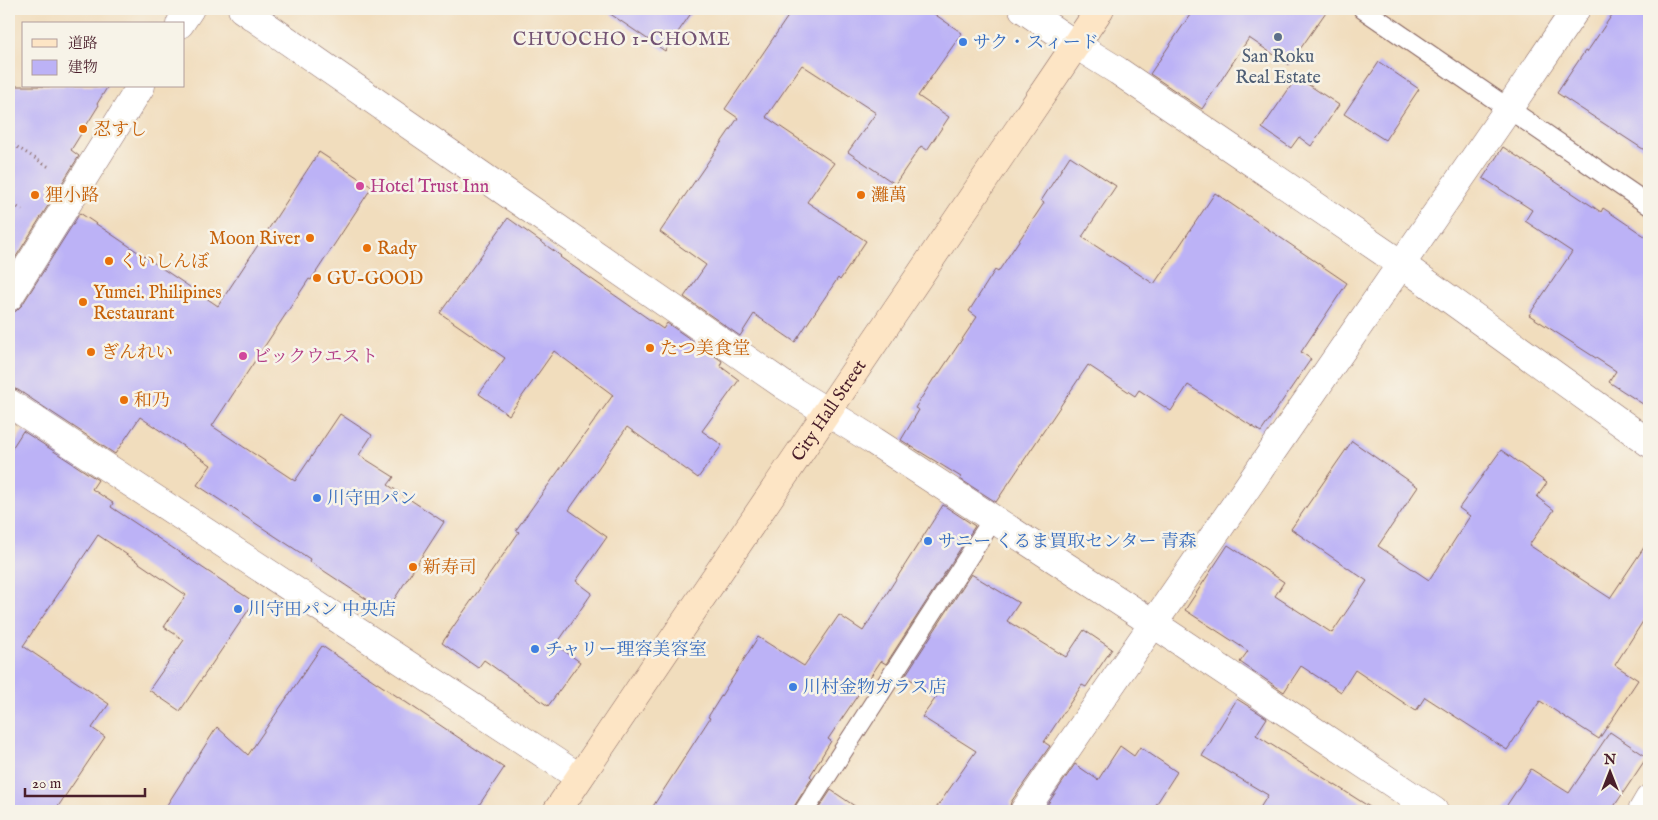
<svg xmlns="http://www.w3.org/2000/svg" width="1658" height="820" viewBox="0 0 1658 820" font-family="'IM FELL English','Noto Serif JP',serif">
<rect width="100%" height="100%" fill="#f7f3e8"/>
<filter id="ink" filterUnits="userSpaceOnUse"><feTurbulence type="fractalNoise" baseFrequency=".02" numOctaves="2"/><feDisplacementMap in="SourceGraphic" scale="10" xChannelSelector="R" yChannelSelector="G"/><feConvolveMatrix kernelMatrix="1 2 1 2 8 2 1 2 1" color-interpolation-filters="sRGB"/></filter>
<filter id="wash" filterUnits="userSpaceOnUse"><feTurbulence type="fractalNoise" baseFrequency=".0096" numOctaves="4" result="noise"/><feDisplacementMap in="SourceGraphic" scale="20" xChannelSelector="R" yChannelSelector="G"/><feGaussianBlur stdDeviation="1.12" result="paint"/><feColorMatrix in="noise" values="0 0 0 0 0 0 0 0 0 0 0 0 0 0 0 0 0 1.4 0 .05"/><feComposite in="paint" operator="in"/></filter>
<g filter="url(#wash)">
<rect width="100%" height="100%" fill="#f1ddbd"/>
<g id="blocks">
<path fill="#bcb2f6" d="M603,9H694L665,51Z
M793,9H927L962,33L918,96L949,117L927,150L921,146L895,184L848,152L876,113L802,65L766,117L834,163L807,202L866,241L840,280L838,278L795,342L754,314L740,336L684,297L706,265L660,232L738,118L725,109Z
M1194,9H1328L1289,65L1249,38L1202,109L1150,74Z
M1616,9H1649V153L1557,93L1585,51L1587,52Z
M1379,62L1419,89L1385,140L1344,114Z
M1297,77L1339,105L1311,146L1299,137L1291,148L1262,128Z
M9,86H108L97,104L99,105L71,150L79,156L9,268Z
M1503,147L1601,212L1603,208L1649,239V408L1609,382L1616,371L1529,315L1572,252L1525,221L1532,210L1483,178Z
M319,152L372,187L311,280L309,279L212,426L295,481L340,414L372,435L359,455L394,477L388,485L444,522L386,612L309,561L310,559L197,485L211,465L140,417L115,454L18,390L9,387V313L16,311L22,305L80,213L218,306Z
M1070,156L1116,186L1082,237L1154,284L1215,193L1347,283L1301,352L1311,359L1261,432L1188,385L1171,411L1139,390L1135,396L1088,365L996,502L960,479L961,477L901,440L919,410L915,408L934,378H936L977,317L969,311L995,270L998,272L1044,203L1041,201Z
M508,218L561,256L560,257L663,329L667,323L722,361L720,366L739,380L702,431L722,445L698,478L627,427L569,510L607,537L576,581L592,593L556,645L580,662L548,706L484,660L478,668L442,643L519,532L516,530L613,395L554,351L509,415L479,394L505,358L440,313Z
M23,431L98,480L92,489L113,503L111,507L254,602L180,711L149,690L184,640L164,627L186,595L98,535L23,646L109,704L92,728L105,737L55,811H9V453Z
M1352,441L1418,487L1378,546L1429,580L1470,516L1459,508L1501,450L1547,483L1537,497L1554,510L1529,545L1610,598L1649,540V612L1615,665L1638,680L1599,739L1540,701L1507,750L1425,697L1416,711L1355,670L1341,692L1301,666L1284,692L1240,662L1248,651L1185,610L1228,545L1284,582L1275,596L1332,633L1367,581L1291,529Z
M943,505L975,526L886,664L881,661L828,739L831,741L810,776L812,778L795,805L793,811H650L710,718L708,717L758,637L804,666L839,615L863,631Z
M971,574L1019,603L1007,621L1066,657L1084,630L1112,649L1086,687L1082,685L1044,742L1050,746L1011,802L1009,811H934L976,751L922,717L937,696L905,676Z
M322,646L504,768L475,811H163L217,727L248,755Z
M1237,699L1267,718L1256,735L1376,811H1258L1268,795L1202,756Z
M1610,732L1647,757L1611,811H1503L1531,769L1569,793Z
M1120,746L1134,756L1140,747L1177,772L1152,811H1043L1075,764L1098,780Z
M831,790L862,811H817Z"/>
</g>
</g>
<g filter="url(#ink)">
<use href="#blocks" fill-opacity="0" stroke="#84625e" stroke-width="1"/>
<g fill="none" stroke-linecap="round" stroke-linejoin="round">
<defs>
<path id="lane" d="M1363,9L1649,205
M804,811L993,519"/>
<path id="street" d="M242,9L785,386L874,441L1154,624L1434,811
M1023,9L1076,45L1118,71L1401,264L1649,443
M180,24L190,9
M9,297L141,86
M9,403L579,777
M1024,811L1509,108L1576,9
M1642,811L1649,799"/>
<g id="secondary">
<path id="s1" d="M557,811L1100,9"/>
</g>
</defs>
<use href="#lane" stroke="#84625e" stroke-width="21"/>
<use href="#street" stroke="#84625e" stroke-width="29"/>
<use href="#secondary" stroke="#84625e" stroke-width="29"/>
<path stroke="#84625e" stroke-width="3" stroke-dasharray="1 4" stroke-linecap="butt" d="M9,142L49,167
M9,202L22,210"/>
<use href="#lane" stroke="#fff" stroke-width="19"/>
<use href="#street" stroke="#fff" stroke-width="28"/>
<use href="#secondary" stroke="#fde5c5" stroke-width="28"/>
</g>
</g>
<circle fill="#5c6f8a" stroke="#f7f3e8" stroke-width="2" cx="1278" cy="37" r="5"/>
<g fill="#3f7fe0" stroke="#f7f3e8" stroke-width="2">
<circle cx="963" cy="42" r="5"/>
<circle cx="317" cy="498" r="5"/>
<circle cx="928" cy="541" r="5"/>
<circle cx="238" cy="609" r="5"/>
<circle cx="535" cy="649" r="5"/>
<circle cx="793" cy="687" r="5"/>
</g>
<g fill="#e8710a" stroke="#f7f3e8" stroke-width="2">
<circle cx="83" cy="129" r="5"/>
<circle cx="35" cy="195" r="5"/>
<circle cx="861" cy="195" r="5"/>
<circle cx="310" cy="238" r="5"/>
<circle cx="367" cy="248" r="5"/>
<circle cx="109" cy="261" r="5"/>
<circle cx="317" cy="278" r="5"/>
<circle cx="83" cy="302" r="5"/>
<circle cx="650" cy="348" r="5"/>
<circle cx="91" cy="352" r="5"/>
<circle cx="124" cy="400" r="5"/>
<circle cx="413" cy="567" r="5"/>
</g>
<g fill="#d1479c" stroke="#f7f3e8" stroke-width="2">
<circle cx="360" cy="186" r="5"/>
<circle cx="243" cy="356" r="5"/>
</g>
<g text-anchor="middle" stroke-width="5" stroke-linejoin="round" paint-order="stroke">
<g font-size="18" fill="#366cbe" stroke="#f7f3e8" text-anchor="start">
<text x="973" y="48">サク・スィード</text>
<text x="327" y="504">川守田パン</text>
<text x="938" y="547">サニー くるま買取センター 青森</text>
<text x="248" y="615">川守田パン 中央店</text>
<text x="545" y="655">チャリー理容美容室</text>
<text x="803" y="693">川村金物ガラス店</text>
</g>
<g font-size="18" fill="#4e5e75" stroke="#f7f3e8">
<text x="1278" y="62">San Roku<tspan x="1278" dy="21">Real Estate</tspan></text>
</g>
<g font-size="18" fill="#c56008" stroke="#f7f3e8" text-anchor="start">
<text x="93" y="135">忍すし</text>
<text x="45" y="201">狸小路</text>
<text x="871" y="201">灘萬</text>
<text x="300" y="244" text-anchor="end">Moon River</text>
<text x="377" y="254">Rady</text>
<text x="119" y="267">くいしんぼ</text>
<text x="327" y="284">GU-GOOD</text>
<text x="93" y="298">Yumei. Philipines<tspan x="93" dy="21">Restaurant</tspan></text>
<text x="660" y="354">たつ美食堂</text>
<text x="101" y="358">ぎんれい</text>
<text x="134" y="406">和乃</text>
<text x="423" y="573">新寿司</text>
</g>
<g font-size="18" fill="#b23c85" stroke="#f7f3e8" text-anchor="start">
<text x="370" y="192">Hotel Trust Inn</text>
<text x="253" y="362">ビックウエスト</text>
</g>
<g font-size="18" fill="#4a1f2b" stroke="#f7f3e8">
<text dy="6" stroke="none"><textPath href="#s1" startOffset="484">City Hall Street</textPath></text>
</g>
<g font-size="19" letter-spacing="1" fill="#725272" stroke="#f7f3e8">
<text x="622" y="45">CHUOCHO 1-CHOME</text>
</g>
</g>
<rect width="1658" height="820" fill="none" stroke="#f7f3e8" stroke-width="30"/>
<rect x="22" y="22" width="162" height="65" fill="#f7f3e8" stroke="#b29e9c"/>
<rect x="32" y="39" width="25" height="8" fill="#fde5c5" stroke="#b29e9c"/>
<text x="68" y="48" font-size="15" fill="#4a1f2b">道路</text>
<rect x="32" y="60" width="25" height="15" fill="#bcb2f6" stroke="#b29e9c"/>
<text x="68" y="72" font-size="15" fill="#4a1f2b">建物</text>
<g transform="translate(1610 772)" stroke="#f7f3e8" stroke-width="4" paint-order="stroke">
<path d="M0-4L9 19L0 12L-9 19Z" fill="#4a1f2b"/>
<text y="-8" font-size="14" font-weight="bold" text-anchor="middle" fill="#4a1f2b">N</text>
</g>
<path d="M25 788v8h120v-8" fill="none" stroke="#4a1f2b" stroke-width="2.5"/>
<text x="32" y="788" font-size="15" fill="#4a1f2b" stroke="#f7f3e8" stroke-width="4" paint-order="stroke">20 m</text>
</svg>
